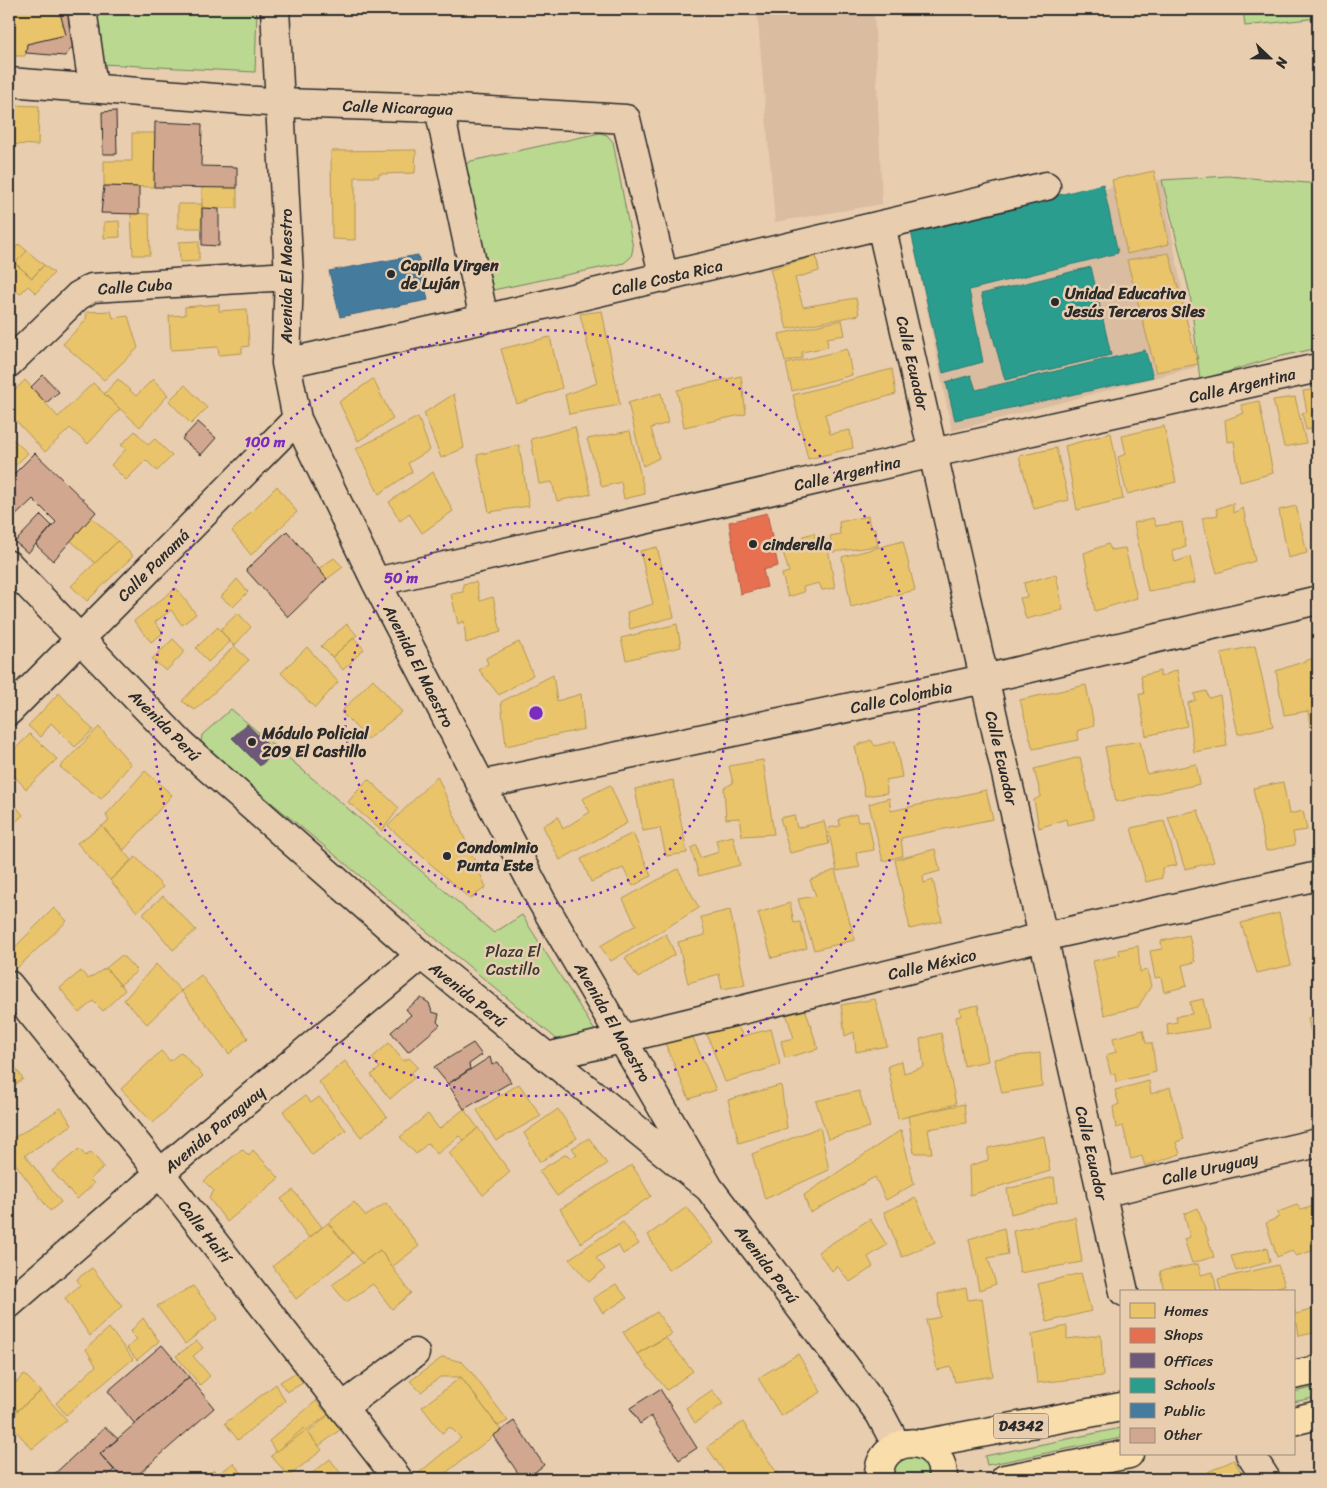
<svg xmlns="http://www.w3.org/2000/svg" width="1327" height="1488" viewBox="0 0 1327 1488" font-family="Sriracha,sans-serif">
<rect width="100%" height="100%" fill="#e8cdaf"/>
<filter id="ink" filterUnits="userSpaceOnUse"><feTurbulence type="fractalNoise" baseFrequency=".02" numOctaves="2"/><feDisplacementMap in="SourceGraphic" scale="10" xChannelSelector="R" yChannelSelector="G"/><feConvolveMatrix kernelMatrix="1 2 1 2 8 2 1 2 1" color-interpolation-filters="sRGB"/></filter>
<g filter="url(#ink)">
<path fill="#dabca0" d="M757,9H874L882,204L775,222Z
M1144,179L1162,180L1196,367L952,431L912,237Z"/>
<path fill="#bad890" stroke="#72825e" d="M95,9H257L255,72L102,64Z
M1243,9H1318V18L1245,26Z
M600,133L607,135L613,142L633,248L631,257L624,263L493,290L489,285L464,171L465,165L471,161Z
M1228,176L1318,184V348L1273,358L1200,380L1190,294L1162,180Z
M231,709L494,933L522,915L595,1031L559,1041L201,744L202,735Z
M1318,1387V1397L1293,1402V1392Z
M1121,1428V1438L987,1465L985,1456Z
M904,1454L924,1457L932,1479H889V1470Z"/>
<path fill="#e9c46a" stroke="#b09657" d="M12,9H59L66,35L27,44L25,56H9V16Z
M9,105L39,106L38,145L9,144Z
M132,133H155L154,187L104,186V161H132Z
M416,150L415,173L379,174V177H355V240L332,239L331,151Z
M1154,171L1169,244L1127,254L1112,180Z
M202,187L237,188V208H202Z
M178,204H202L201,228H178Z
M131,213L149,214L150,255H133Z
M119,221L120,237L104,238V222Z
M199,241V261L180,262L179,242Z
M19,244L27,251L15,263L32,278L44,265L54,273L36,293L28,286L20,294L9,284V256Z
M27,251L44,265L32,278L15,263Z
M1169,253L1198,364L1156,372L1127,260Z
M816,256L819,271L795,278L803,307L856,298L859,315L787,329L770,269Z
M219,304V311L247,309L249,346L242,347V353L219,355L218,347L171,350L169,316L185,315V307Z
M111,311L113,318L128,316L138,348L104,380L63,344L86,320L87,312Z
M602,311L620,405L569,414L565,395L597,383L580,314Z
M842,320L845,335L827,338L828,347L802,352V358L785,362L779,334Z
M550,337L562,388L517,404L501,349Z
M847,349L852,375L792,391L786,364Z
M892,369L896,394L825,414L830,434L850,430L853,448L808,459L793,395Z
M741,376L746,414L684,427L677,390Z
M118,379L136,396L153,379L168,395L140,427L104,394Z
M373,379L393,419L358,441L339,402Z
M25,380L58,417L93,383L120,409L88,444L70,428L45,452L9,413V396Z
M185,385L207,408L191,424L169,401Z
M1318,389V441H1317L1314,428L1306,430L1302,413L1307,412L1303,391Z
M661,393L668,423L651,428L659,458L643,466L628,403Z
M454,394L464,448L441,458L424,413Z
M1295,397L1306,443L1284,447L1273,400Z
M1259,401L1273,473L1240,482L1234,441L1227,442L1225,420L1244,413L1241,405Z
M418,417L430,450L408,463L412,472L379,494L356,449Z
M1164,426L1176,482L1127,494L1118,457L1126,454L1122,436Z
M575,427L591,494L557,501L552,482L539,484L531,439Z
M135,431L148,445L155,439L172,456L157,471L146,460L126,480L111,465L126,449L121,445Z
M630,431L645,494L624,499L621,482L602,487L587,439Z
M1111,433L1123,499L1077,510L1065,446Z
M9,436L28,453L9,472Z
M519,445L529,506L489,512L477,455Z
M1056,448L1069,500L1034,509L1019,456Z
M433,472L453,511L422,533L409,513L400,521L389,502Z
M277,486L297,512L251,555L232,531Z
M1233,503V513L1243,508L1255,561L1217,573L1202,518L1218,515L1216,509Z
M1296,506L1307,553L1288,558L1279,510Z
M868,516L870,528H875L878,546L833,552L830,536L840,534L839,522Z
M91,517L118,541L95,563L70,540Z
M1153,518L1156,526L1182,522L1186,547L1172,550L1175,562L1190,557L1195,583L1148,591L1134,523Z
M1318,519V546L1312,521Z
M814,533L815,539L826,537L835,588L822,590L819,583L803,587L804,592L788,597L782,574L789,572L782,549L791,547V542L804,541L803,536Z
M118,541L133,556L87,601L71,586Z
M903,541L915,590L851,607L842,557Z
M1108,544L1111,550L1125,548L1137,598L1095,611L1084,553Z
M657,547L674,617L630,629L627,612L653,604L640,551Z
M334,558L343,567L327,579L318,569Z
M1056,574L1063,610L1026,619L1020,598L1027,597L1024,583Z
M237,579L248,592L233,607L221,597Z
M476,582L480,601L493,597L501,632L466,643L464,621L458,624L451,594L463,592V584Z
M176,588L196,614L182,625L171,610L155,622L163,633L151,642L134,621Z
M238,613L251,627L234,646L220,630Z
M347,624L357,635L332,657L321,646Z
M677,624L681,647L626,660L621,638Z
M218,627L230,642L208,662L196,648Z
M354,638L364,649L343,670L332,657Z
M173,639L185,651L166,671L152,659Z
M519,642L533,675L499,695L479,670L488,664L486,658Z
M234,646L249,660L195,710L182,701Z
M1255,646L1273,726L1238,734L1221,653Z
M307,647L338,682L315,708L281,673Z
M1314,658L1318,678V725L1310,727L1308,711L1284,715L1276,671Z
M1177,670L1187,726L1146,736L1139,694H1144L1141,676L1160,671V677Z
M553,675L557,701L581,694L584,729L506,746L501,702Z
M373,679L402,712L368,739L341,712Z
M1086,685L1094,725L1077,731L1079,740L1033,749L1020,700Z
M1206,691L1209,698L1220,695L1227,746L1194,752L1188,703L1196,700L1194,694Z
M59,693L93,730L75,747L51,723L41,737L28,726Z
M99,727L131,764L101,799L60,767Z
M30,734L57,759L26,789L9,770V755Z
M871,740L875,746L895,741L902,777L886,780L887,793L865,796L855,746Z
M1140,741L1147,774L1196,764L1200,784L1116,802L1105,747Z
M1080,757L1094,819L1067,825L1066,819L1039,828L1034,800L1041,796L1034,769Z
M763,760L774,834L742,836L739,818L726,819L724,788L733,783L729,766Z
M145,771L172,795L124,850L102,826L109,821L106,815Z
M437,776L486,887L470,899L388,826Z
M368,779L399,808L382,831L348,802Z
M673,780L687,853L666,856L660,828L643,831L635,789Z
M1283,782L1289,814L1303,811L1307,830L1293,832L1295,845L1266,851L1253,788Z
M610,785L627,823L560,860L543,826L558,817L563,829L590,812L582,799Z
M986,790L993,819L901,838L903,856L883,861L869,804L889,798L891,811Z
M9,798L23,815L9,828Z
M1198,810L1214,862L1185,869L1168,817Z
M856,814L858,822L868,820L874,850L856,853L860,867L837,871L828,828L840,826L839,819Z
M794,815L797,828L824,821L829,844L790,853L780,818Z
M1164,821L1177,865L1162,868V878L1146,882L1131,828Z
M102,826L131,860L110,880L77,843Z
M633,833L651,876L633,886L623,868L591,882L581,859Z
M733,836L740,865L699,876L691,848L697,845L700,858L719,852L716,840Z
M935,849L940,871L923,876L924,883L933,880L942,921L910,929L895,860Z
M136,857L163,887L137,912L110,880Z
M678,869L699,908L611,961L600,946L636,925L623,899Z
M835,870L855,940L814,950L798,899L816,896L810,880Z
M163,896L196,930L173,950L143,914Z
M790,903L794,923L800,922L807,948L772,958L758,913Z
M54,908L67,921L17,968L9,961V953Z
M730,910L745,985L722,989L719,974L688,983L678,942L705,935L701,917Z
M1279,913L1291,965L1257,973L1241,923Z
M666,934L675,954L638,978L625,958Z
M1189,935L1195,962L1182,965L1187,986L1164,992L1161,977L1155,978L1150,951L1162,949L1161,941Z
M1138,946L1140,972L1147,970L1151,986L1138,1007L1104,1015L1093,961L1120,955L1118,950Z
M122,955L137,971L120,985L106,968Z
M156,964L181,991L147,1024L124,1000Z
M106,968L125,990L103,1011L93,1001L79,1013L60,988L81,971L88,979Z
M201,975L248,1038L229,1054L181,991Z
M875,999L887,1046L856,1052L854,1032L845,1036L841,1005Z
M1203,999L1209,1028L1168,1035L1167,1024L1177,1022L1176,1016L1192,1014L1190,1002Z
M804,1005L818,1049L785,1058L781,1041L794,1038L785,1010Z
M978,1005L988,1061L964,1066L956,1017L961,1016L960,1009Z
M1318,1015V1068L1308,1018Z
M737,1025L743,1036L771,1029L780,1065L725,1082L707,1034Z
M1143,1030L1146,1043H1152L1156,1072L1116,1082L1115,1073L1111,1075L1106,1055L1116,1052L1113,1038Z
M941,1033L956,1104L898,1119L888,1066L902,1061L904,1073L924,1067L920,1039Z
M692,1035L716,1090L689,1099L665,1043Z
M9,1042L16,1053L9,1058Z
M389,1043L403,1061L409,1058L418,1067L411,1073L414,1078L390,1099L371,1075L380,1068L372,1058Z
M161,1051L170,1061L181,1052L203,1076L153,1123L121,1089Z
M1040,1053L1042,1086L1002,1093L994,1059Z
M345,1061L387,1117L361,1137L319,1082Z
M15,1067L23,1079L9,1089V1071Z
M1149,1081L1151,1094L1170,1087L1184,1139L1176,1142L1180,1154L1145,1166L1142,1156L1131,1159L1123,1126L1116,1128L1113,1107L1119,1104L1115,1090Z
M519,1084L541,1116L496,1141L477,1110Z
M781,1085L787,1128L739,1143L728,1100Z
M859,1091L870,1127L828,1139L816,1101Z
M305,1096L311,1103L319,1097L346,1130L312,1155L283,1111Z
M964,1104L966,1123L928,1129L932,1153H914L908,1116Z
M61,1108L72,1125L25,1155L61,1202L50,1211L9,1155V1141Z
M464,1109L478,1128L464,1140L459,1136L437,1154L428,1143L416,1154L400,1137L428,1114L439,1129Z
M558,1109L577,1138L540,1162L524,1133Z
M820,1127L829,1170L765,1199L752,1154Z
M478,1128L510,1172L483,1195L449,1153Z
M901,1130L914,1184L886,1200L875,1177L810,1213L804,1195Z
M1044,1136L1050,1171L970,1195L969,1166L988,1160V1148Z
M589,1138L607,1164L557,1196L539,1171L566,1154L571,1158L577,1155L572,1148Z
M79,1149L86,1156L91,1152L104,1167L90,1179L94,1184L77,1199L52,1171Z
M242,1149L249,1156L253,1150L279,1178L227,1222L209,1198L214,1191L204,1181Z
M632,1165L651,1196L581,1243L560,1209Z
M1054,1177L1057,1202L1011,1214L1007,1189Z
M293,1190L322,1227L309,1238L281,1199Z
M916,1198L935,1242L902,1257L884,1212Z
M354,1202L366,1216L386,1203L419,1246L392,1267L380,1250L362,1263L328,1223Z
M1297,1205L1301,1210L1314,1206L1318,1216V1233L1315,1234L1318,1249L1296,1256L1292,1251L1277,1257L1266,1223L1279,1217L1278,1212Z
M687,1207L714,1243L668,1270L648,1235Z
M1198,1208L1214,1257L1192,1263L1184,1239L1190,1237L1184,1214Z
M1075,1217L1082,1262L1020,1273L1013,1231Z
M870,1219L887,1245L868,1257L873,1267L850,1282L837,1266L832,1271L818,1252Z
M623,1222L639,1244L623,1254L618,1245L596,1258L605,1269L589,1282L569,1259Z
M328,1223L353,1253L296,1299L273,1266Z
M1004,1228L1008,1254L988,1258L996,1284L979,1290L969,1239Z
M1267,1248L1270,1262L1236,1271L1231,1256Z
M380,1250L411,1293L392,1309L373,1284L346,1302L332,1285Z
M1198,1264L1201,1275L1213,1272L1217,1292H1164L1160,1271Z
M1278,1265L1285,1285L1261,1292H1221L1218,1279Z
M92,1268L122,1306L90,1336L65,1298L80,1285L77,1279Z
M1081,1273L1091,1311L1047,1322L1038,1284Z
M616,1284L627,1298L603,1313L593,1298Z
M193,1286L218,1318L185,1344L157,1306Z
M966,1288L968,1300L982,1298L993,1376L955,1382L951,1367L937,1370L926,1320L940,1317L938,1294Z
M1293,1307L1296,1314L1318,1308V1332L1299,1336L1297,1323L1293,1325Z
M657,1312L672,1334L637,1354L623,1332Z
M143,1318L159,1341L137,1360L127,1348L137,1339L130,1332Z
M1067,1326V1339L1101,1335L1103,1376L1037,1383L1032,1334Z
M109,1328L133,1359L66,1415L56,1403L96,1366L86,1349Z
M665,1337L693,1371L667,1390L637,1354Z
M197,1341L203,1348L193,1356L210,1376L200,1385L176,1356Z
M798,1354L821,1392L781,1416L758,1378Z
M443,1357L462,1362L469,1369L508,1421L498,1426L461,1377H440L421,1392L410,1381Z
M295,1373L303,1383L287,1392L280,1382Z
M24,1374L41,1391L18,1410L9,1407V1379L17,1382Z
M461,1377L501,1430L438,1479H416L414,1477L461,1438L450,1427L442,1433L422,1407Z
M276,1384L285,1401L238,1440L225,1423Z
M712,1390L723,1404L695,1423L686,1408Z
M41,1391L67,1420L32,1449L9,1423V1418Z
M316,1401L328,1415L276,1452L269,1441Z
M328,1415L341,1429L319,1446L308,1433Z
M743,1422L781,1479H729L707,1447Z
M304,1428L322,1450L289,1476L271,1456Z
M330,1459L341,1474L334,1479H305Z
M1234,1460L1245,1479H1212L1208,1472Z
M233,1463L247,1479H203L214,1470L218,1475Z"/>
<path fill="#e76f51" stroke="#af5b46" d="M767,513L778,566L763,570L767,587L740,594L729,522Z"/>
<path fill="#6d597a" stroke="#594b62" d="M247,724L275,752L260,766L232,738Z"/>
<path fill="#2a9d8f" stroke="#2a7b71" d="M1103,184L1118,253L969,290L983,362L943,373L911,232Z
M1091,267L1111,355L1005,380L981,294Z
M1145,350L1153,377L955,420L946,382L971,375L976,390Z"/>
<path fill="#457b9d" stroke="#3d637b" d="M418,255L428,300L340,317L329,271Z"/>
<path fill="#d1a78f" stroke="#2b2b2b" d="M59,9H71L78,40L65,56L26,53L27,44L66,35Z
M116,111L117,154H103L102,112Z
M155,122L202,124L201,166L237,167V188L154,187Z
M104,186L139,187V214L101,213Z
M202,208L219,209V246L202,245Z
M43,375L59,392L46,403L31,387Z
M198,422L216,438L201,455L182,439Z
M35,453L96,512L53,561L36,545L56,522L33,499L9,522V479Z
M41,515L52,526L28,553L15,542Z
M287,531L327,579L288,617L246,570Z
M421,998L429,1003L432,1012L439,1014L437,1022L440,1025L408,1052L391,1032L411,1015L406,1009Z
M473,1043L482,1055L469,1064L470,1069L448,1084L434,1067Z
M490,1057L492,1065L498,1062L511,1082L464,1109L448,1084Z
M162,1345L189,1377L135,1424L108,1391Z
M189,1377L214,1408L133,1479H123L100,1454Z
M660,1389L697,1448L679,1460L651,1416L640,1424L630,1408Z
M514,1421L544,1465L526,1479H522L493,1436Z
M105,1427L118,1439L100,1454L114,1470L103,1479H49Z"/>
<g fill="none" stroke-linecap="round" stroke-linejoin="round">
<defs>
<path id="minor" d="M82,9L93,87
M275,9L289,276L286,363L297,419L376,582L541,900L709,1188
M9,82L282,103L439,108L626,119L664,278
M439,108L484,319
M881,225L1124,1292
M9,363L78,296L92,288L289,276
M286,363L484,319L1046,186
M9,565L181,744L421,955L709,1188L844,1365L880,1414L897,1446
M376,582L933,453L1318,368
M9,711L297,419
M481,785L984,679L1318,600
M9,985L160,1173L398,1479
M547,1057L1043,937L1318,876
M1101,1193L1318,1143
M9,1304L160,1173L421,955
M343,1407L415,1353
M1250,1454L1266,1479"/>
<path id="major" d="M1293,1375L1318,1370
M1293,1421L1318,1415
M922,1444L1121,1407
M879,1479C876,1433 944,1430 943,1479
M1005,1479L1129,1454"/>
</defs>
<use href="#minor" stroke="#2b2b2b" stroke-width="31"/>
<use href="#major" stroke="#2b2b2b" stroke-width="31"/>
<use href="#minor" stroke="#e8cdaf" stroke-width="28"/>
<use href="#major" stroke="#f9ddab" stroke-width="28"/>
</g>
</g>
<g fill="none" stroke="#7b2cbf" stroke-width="2.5" stroke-dasharray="2.5 5">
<circle cx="536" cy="713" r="191"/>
<circle cx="536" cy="713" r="383"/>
</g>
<g fill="#2b2b2b" stroke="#e8cdaf" stroke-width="2">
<circle cx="391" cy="274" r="5"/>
<circle cx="1055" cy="302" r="5"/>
<circle cx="753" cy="544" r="5"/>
<circle cx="252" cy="742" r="5"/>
<circle cx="447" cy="856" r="5"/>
</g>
<g text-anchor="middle" stroke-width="5" stroke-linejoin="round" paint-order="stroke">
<rect fill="#e8cdaf" stroke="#645c53" stroke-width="1" x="993.5" y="1413.5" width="55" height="25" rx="4"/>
<g font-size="15" font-weight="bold" fill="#2b2b2b">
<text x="1021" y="1431">D4342</text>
</g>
<g font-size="16" fill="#2b2b2b" stroke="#e8cdaf">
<text transform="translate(398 107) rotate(2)" y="6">Calle Nicaragua</text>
<text transform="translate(286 276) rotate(-90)" y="6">Avenida El Maestro</text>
<text transform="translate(667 277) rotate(-13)" y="6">Calle Costa Rica</text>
<text transform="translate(135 286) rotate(-4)" y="6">Calle Cuba</text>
<text transform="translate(913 363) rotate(77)" y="6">Calle Ecuador</text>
<text transform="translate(1242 385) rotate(-13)" y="6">Calle Argentina</text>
<text transform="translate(847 473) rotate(-13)" y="6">Calle Argentina</text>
<text transform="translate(153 565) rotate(-45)" y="6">Calle Panamá</text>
<text transform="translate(419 666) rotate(63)" y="6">Avenida El Maestro</text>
<text transform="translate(901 697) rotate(-12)" y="6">Calle Colombia</text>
<text transform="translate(165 725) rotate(45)" y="6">Avenida Perú</text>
<text transform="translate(1002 758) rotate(77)" y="6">Calle Ecuador</text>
<text transform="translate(932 964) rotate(-13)" y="6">Calle México</text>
<text transform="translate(468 994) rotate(39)" y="6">Avenida Perú</text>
<text transform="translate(613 1022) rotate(60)" y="6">Avenida El Maestro</text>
<text transform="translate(214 1129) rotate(-40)" y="6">Avenida Paraguay</text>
<text transform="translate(1092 1153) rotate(77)" y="6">Calle Ecuador</text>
<text transform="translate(1210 1168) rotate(-13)" y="6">Calle Uruguay</text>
<text transform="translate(205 1231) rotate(52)" y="6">Calle Haití</text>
<text transform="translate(767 1264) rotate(53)" y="6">Avenida Perú</text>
</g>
<g font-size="16" font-weight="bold" fill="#2b2b2b" stroke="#e8cdaf" text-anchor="start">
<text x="401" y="271">Capilla Virgen<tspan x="401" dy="18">de Luján</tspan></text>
<text x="1065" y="299">Unidad Educativa<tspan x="1065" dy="18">Jesús Terceros Siles</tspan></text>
<text x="763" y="550">cinderella</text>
<text x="262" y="739">Módulo Policial<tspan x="262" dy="18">209 El Castillo</tspan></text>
<text x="457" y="853">Condominio<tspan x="457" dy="18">Punta Este</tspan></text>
</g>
<g font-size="16" fill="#393c35" stroke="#e8cdaf">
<text x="513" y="957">Plaza El<tspan x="513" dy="18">Castillo</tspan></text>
</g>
</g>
<circle cx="536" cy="713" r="8" fill="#7b2cbf" stroke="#e8cdaf" stroke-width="2.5"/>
<g font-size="15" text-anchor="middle" font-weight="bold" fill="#7b2cbf" stroke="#e8cdaf" stroke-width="5" stroke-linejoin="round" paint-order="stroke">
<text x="265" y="447">100 m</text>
<text x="401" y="583">50 m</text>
</g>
<rect width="1327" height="1488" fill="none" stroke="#e8cdaf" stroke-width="30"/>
<rect x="15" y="15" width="1297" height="1458" fill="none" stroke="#2b2b2b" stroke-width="2" filter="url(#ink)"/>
<rect x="1120" y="1290" width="175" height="165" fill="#e8cdaf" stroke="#9c8c7a"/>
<rect x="1130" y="1303" width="25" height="15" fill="#e9c46a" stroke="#9c8c7a"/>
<text x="1164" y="1316" font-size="15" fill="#2b2b2b">Homes</text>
<rect x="1130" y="1328" width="25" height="15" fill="#e76f51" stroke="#9c8c7a"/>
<text x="1164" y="1340" font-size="15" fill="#2b2b2b">Shops</text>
<rect x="1130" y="1353" width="25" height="15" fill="#6d597a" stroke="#9c8c7a"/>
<text x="1164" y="1366" font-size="15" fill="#2b2b2b">Offices</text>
<rect x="1130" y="1378" width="25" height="15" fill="#2a9d8f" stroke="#9c8c7a"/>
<text x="1164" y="1390" font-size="15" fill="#2b2b2b">Schools</text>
<rect x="1130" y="1403" width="25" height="15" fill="#457b9d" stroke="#9c8c7a"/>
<text x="1164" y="1416" font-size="15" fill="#2b2b2b">Public</text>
<rect x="1130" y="1428" width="25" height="15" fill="#d1a78f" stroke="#9c8c7a"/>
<text x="1164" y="1440" font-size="15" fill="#2b2b2b">Other</text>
<g transform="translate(1270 58) rotate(112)" stroke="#e8cdaf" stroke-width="4" paint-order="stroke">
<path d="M0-4L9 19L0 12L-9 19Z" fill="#2b2b2b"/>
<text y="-8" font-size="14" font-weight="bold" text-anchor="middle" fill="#2b2b2b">N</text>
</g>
</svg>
